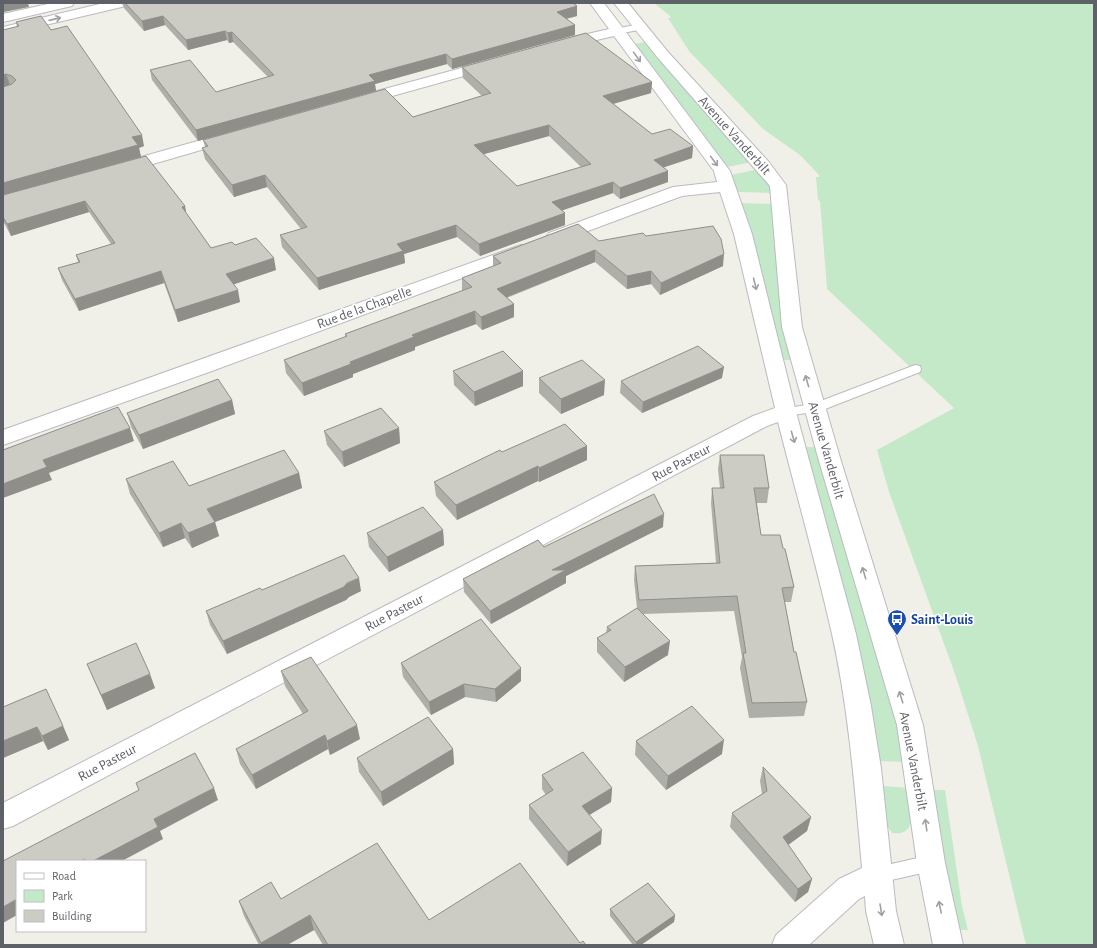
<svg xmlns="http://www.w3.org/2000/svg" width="1097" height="948" viewBox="0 0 1097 948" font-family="'Alegreya Sans',sans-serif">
<rect width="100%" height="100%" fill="#f1f0e8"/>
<path fill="#c4e9c9" d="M654,3H1094V945H1026L978,746L955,674L889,492L877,450L954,408L827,289L820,201L818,200L816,177H819V175L800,155L763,129L689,51L668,18H671L670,16Z
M645,42L752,162L727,167L634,44Z
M759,169L769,182L773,193L738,192L731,175Z
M741,203L774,204L793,360H783Z
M805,447H816L896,715L906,762L879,761Z
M883,786L910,788C911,804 920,837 892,833L886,824Z
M933,790H945L962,906L968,930H955Z"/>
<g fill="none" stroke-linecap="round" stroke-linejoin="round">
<defs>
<path id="service" d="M640,24L643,25L644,27L643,29L618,34L613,31L615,29Z
M915,365L920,366L921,369L920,372L820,411L786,416L781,415L779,412L781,409L813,404Z
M931,855L937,857L940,863L937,869L931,871L878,883L871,881L869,875L871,869L878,867Z"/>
<path id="pedestrian" d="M52,3H74L72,6L3,22V14Z"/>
<path id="minor" d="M104,3H128L126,6L3,35V27Z
M590,3H604L730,171L752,234L796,412L856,634L871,706L881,768L896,911L904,945H874L866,911L865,896L859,899L809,945H772L776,935L839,879L862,868C855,790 849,711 832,634C816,563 796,493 778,422L767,426L13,826L3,829V803L753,416L775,408L734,234L720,192L682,196L561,241L555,242L549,241L546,237L549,233L673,187L717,182L714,171L614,36L562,48L557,47L555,44L557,41L609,29Z
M614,3H628L668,52L768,161L786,185L802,327L841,461L923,725L945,863L963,945H933L917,863L897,725L819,461L782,327L770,186L658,58Z
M491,60L496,61L498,64L496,67L360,105L355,103L352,100L355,97Z
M233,131L239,133L241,136L239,139L122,173L116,172L114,168L116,164Z
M521,245L527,246L530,250L527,254L212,371L3,445V430Z"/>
</defs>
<use href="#service" stroke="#babbc1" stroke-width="2"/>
<use href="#pedestrian" stroke="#babbc1" stroke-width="2"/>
<use href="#minor" stroke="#babbc1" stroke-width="2"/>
<use href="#service" fill="#fff" fill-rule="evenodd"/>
<use href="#pedestrian" fill="#fff" fill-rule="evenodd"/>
<use href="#minor" fill="#fff" fill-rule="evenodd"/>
</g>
<path fill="#afafa9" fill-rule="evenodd" d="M122,3H573L577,6V16L566,19L575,25V35L452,69L447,64L375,84L376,91L198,141L152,80L150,70L216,92L268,77L233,42L229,43L227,40L188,50L165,25L144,31L124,8Z
M16,22L51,30L144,146L139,148L141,157L62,179L185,206L186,213L211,248L235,245L276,270L234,284L240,302L178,322L164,283L79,311L62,280L58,268L78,262L76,255L111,244L89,212L11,236L3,221V87L10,85L3,87L17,27Z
M462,67L652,82L651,93L613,104L652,134L693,146L692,158L664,167L668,182L620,199L613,193L562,210L565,213V225L480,256L457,237L404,254L405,263L319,290L282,247L280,235L301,229L267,187L234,197L205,159L202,148L205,147L203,140L413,117L482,96L463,78ZM549,136L581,167L517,186L483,154Z
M646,236L723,266L660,295L651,284L627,289L595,262L507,298L514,304V317L482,330L476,324L415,347V350L353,374V377L304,396L286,373L284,360L345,337V334L463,291L462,290V278L493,266V256Z
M453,371H523V386L475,406L454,385Z
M539,378L604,395L561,414L539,393Z
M722,378L642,413L620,393L621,381Z
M232,400L235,414L143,449L131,427L127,413Z
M399,428L400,443L344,467L327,445L324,431Z
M587,446V460L539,482L538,481L457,520L436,496L434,482L502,452Z
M720,455L769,488L767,503H757L761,535L783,548L794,587L791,602H784L794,652L807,702L804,716L749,718L740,668L742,657L734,611L643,614L668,655L624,682L597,652V638L606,633L607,627L637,608L634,580L635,566L716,563L711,503L712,488H720L718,469Z
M299,473L302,488L215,522L219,536L192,548L185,538L163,547L130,494L126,479L189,486Z
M663,527L566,576V583L491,624L464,592L463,579L544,547Z
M443,530L444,545L389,572L369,547L367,533Z
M262,590L361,591L349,597L346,600L227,654L210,625L206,611Z
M401,663L521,681L496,702L465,697L431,715L403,677Z
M87,664L155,688L107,710Z
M281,671L360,739L330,755L328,749L256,789L240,764L236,749L303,714L285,686Z
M3,707L63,726L69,740L48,750L43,741L3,758Z
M636,741L722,754L666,790L635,755Z
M453,749L454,764L383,806L359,772L357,758Z
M763,767L811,817L807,831L788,845L812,879L808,892L795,902L730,827L732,813L762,794L760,781Z
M542,775L612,788L611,802L589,815L601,844L567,866L529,819V805L546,795L542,789Z
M281,899L580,943L586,945H323L314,930L287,945H259L244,916L239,901Z
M610,909L675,915L674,922L641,945H633L610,916Z"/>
<path fill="#8f8e89" d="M3,3H28L29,7L4,12L3,8Z
M577,6V16L557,21V12Z
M163,16L165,25L144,31L142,21Z
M575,25V35L452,69V59Z
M225,31L227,40L188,50L186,40Z
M232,32L233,42L229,43L228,33Z
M446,54L447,64L375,84L376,91L198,141L196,130L369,75Z
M6,74L10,85L3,87V75Z
M652,82L651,93L602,107L603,96Z
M549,125V136L474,157V145Z
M142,135L144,146L139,148L141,157L3,195V183L132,137Z
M693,146L692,158L653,171L654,160Z
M668,171V182L620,199V188Z
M265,175L267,187L234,197L232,185Z
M613,182V193L552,214V202Z
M85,201L89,212L11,236L7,224Z
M185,206L187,218L182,207Z
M565,213V225L480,256L479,244Z
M456,225L457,237L404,254L405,263L319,290L317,278L397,244Z
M595,250V262L497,301V289Z
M724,254L723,266L660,295L661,283Z
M274,258L276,270L229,286L226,274Z
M161,271L164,283L79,311L75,299Z
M651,271V284L627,289V276Z
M238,290L240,302L178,322L175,310Z
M514,304V317L482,330L481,317Z
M475,311L476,324L415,347V350L353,374V377L304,396L302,383L412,335Z
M724,367L722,378L642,413L643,402Z
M523,371V386L475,406L474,392Z
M605,380L604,395L561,414V399Z
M232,400L235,414L143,449L139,435Z
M130,428L134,441L49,473L52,480L3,498V484L43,460Z
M399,428L400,443L344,467L342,452Z
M587,446V460L539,482V468Z
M538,466V481L457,520L456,505Z
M299,473L302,488L215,522L219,536L192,548L188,533L207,509Z
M664,514L663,527L566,576V583L491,624L490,611L552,570Z
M181,523L185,538L163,547L159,533Z
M443,530L444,545L389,572L387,557Z
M359,578L361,591L349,597L346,600L227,654L223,641Z
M670,641L668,655L624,682L625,667Z
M521,668V681L496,702L495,689Z
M150,674L155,688L107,710L101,695Z
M464,684L465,697L431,715L429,702Z
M357,725L360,739L330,755L327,741Z
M63,726L69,740L48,750L42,736Z
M37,727L43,741L3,758V741Z
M325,735L328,749L256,789L252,775Z
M724,740L722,754L666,790L668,776Z
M453,749L454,764L383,806L381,792Z
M214,788L218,800L160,831L163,839L122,861H93L154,819Z
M612,788L611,802L581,820L582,806Z
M811,817L807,831L780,851L783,837Z
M602,830L601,844L567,866L568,852Z
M812,879L808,892L795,902L798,889Z
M17,899V915L3,923V907Z
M310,915L314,930L287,945H262L261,943Z
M675,915L674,922L641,945H636V942Z"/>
<path fill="#cccbc4" stroke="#8f8e89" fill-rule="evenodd" d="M125,3H573L577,6L557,12L575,25L452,59L446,54L369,75L375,81L196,130L150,70L190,60L216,92L274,75L232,32L228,33L225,31L186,40L163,16L142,21Z
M41,16L51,30L67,26L142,135L132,137L138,145L3,183V87L12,84L16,80L12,76L6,74L3,75V30L19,26L16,22Z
M586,33L652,82L603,96L652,134L670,129L693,146L654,160L668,171L620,188L613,182L552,202L565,213L479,244L456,225L397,244L403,251L317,278L280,235L307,227L265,175L232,185L202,148L208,146L203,140L385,89L413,117L491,93L462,67ZM549,125L591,164L517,186L474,145Z
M146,156L185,206L182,207L211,248L232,242L235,245L256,238L274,258L226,274L238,290L175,310L161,271L75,299L58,268L80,262L76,255L115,243L85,201L7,224L3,217V195Z
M578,224L599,241L643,233L646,236L713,226L721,239L724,254L661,283L651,271L627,276L595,250L497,289L514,304L481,317L475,311L412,335L414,337L350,362L351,364L302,383L284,360L347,336L345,334L472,287L462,278L501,263L493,256Z
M698,346L724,367L643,402L621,381Z
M503,351L523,371L474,392L453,371Z
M582,360L605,380L561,399L539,378Z
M218,379L232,400L139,435L127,413Z
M118,407L130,428L43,460L47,467L3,484V450Z
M381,408L399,428L342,452L324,431Z
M565,424L587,446L539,468L538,466L456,505L434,482L500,450L502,452Z
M284,450L299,473L207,509L215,522L188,533L181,523L159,533L126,479L173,461L189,486Z
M720,455H764L769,488H754L761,535H780L783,548L785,549L794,587L782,588L794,652H796L807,702L752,703L743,653H746L737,596L639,600L635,566L720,563L712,488H724Z
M654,494L664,514L552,570H566L490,611L463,579L538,540L544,547Z
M423,507L443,530L387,557L367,533Z
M344,555L359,578L347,583L344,587L223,641L206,611L260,588L262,590Z
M637,608L670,641L625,667L597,638L611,630L607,627Z
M481,619L521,668L495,689L464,684L429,702L401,663Z
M136,643L150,674L101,695L87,664Z
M311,657L357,725L327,741L325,735L252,775L236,749L308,711L281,671Z
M46,689L63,726L42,736L37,727L3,741V707Z
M692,706L724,740L668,776L636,741Z
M428,717L453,749L381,792L357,758Z
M583,752L612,788L582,806L602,830L568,852L529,805L553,790L542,775Z
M195,753L214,788L154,819L158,827L93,861H85V859L81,861H17V899L3,907V861L139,790L136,783Z
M763,767L811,817L783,837L812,879L798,889L732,813L767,791Z
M377,843L429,920L520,863L580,943L583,941L586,945H328L310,915L261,943L239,901L271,882L281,899Z
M648,883L675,915L636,942L610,909Z"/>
<defs><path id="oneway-shaft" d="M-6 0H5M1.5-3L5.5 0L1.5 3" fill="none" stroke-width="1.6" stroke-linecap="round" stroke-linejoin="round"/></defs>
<g stroke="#9fa0a4">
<use href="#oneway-shaft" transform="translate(55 19) rotate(-13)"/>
<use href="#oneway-shaft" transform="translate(637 57) rotate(54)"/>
<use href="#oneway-shaft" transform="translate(714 161) rotate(54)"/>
<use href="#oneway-shaft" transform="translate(755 284) rotate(76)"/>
<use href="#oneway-shaft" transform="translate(807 381) rotate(-106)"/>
<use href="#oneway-shaft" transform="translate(793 437) rotate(74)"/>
<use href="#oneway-shaft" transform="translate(864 573) rotate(-107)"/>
<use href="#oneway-shaft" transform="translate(901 697) rotate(-107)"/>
<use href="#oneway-shaft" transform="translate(926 825) rotate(-98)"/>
<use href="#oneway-shaft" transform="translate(940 907) rotate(-102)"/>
<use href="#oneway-shaft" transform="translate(881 910) rotate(81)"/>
</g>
<defs>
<symbol id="bus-pin" viewBox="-11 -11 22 30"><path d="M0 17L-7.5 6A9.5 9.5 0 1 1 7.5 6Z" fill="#1a4fb4" stroke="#fff"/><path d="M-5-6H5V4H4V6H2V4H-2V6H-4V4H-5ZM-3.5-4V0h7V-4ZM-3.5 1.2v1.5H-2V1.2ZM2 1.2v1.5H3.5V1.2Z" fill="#fff"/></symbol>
</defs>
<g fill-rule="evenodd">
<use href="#bus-pin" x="886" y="608" width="22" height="30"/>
</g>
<g text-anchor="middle" stroke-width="3.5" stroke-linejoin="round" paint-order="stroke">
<g font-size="14" fill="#5f6168" stroke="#fff">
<text transform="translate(735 135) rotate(48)" y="5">Avenue Vanderbilt</text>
<text transform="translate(364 307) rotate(-20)" y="5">Rue de la Chapelle</text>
<text transform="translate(827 450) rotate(74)" y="5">Avenue Vanderbilt</text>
<text transform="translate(681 462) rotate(-28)" y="5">Rue Pasteur</text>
<text transform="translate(394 612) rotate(-28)" y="5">Rue Pasteur</text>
<text transform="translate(914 761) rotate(79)" y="5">Avenue Vanderbilt</text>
<text transform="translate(107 762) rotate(-28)" y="5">Rue Pasteur</text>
</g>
<g font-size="14" font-weight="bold" fill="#164399" stroke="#fff" text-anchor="start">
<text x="911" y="624">Saint-Louis</text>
</g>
</g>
<rect width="1097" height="948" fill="none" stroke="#5f6168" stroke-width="8"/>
<rect x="16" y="860" width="130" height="72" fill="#ffffff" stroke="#bfc0c3"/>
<rect x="24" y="873" width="20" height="6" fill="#ffffff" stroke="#bfc0c3"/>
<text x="52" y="880" font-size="12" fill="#5f6168">Road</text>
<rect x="24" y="890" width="20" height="12" fill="#c4e9c9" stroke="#bfc0c3"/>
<text x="52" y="900" font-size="12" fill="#5f6168">Park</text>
<rect x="24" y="910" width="20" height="12" fill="#cccbc4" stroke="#bfc0c3"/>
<text x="52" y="920" font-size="12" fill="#5f6168">Building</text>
</svg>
